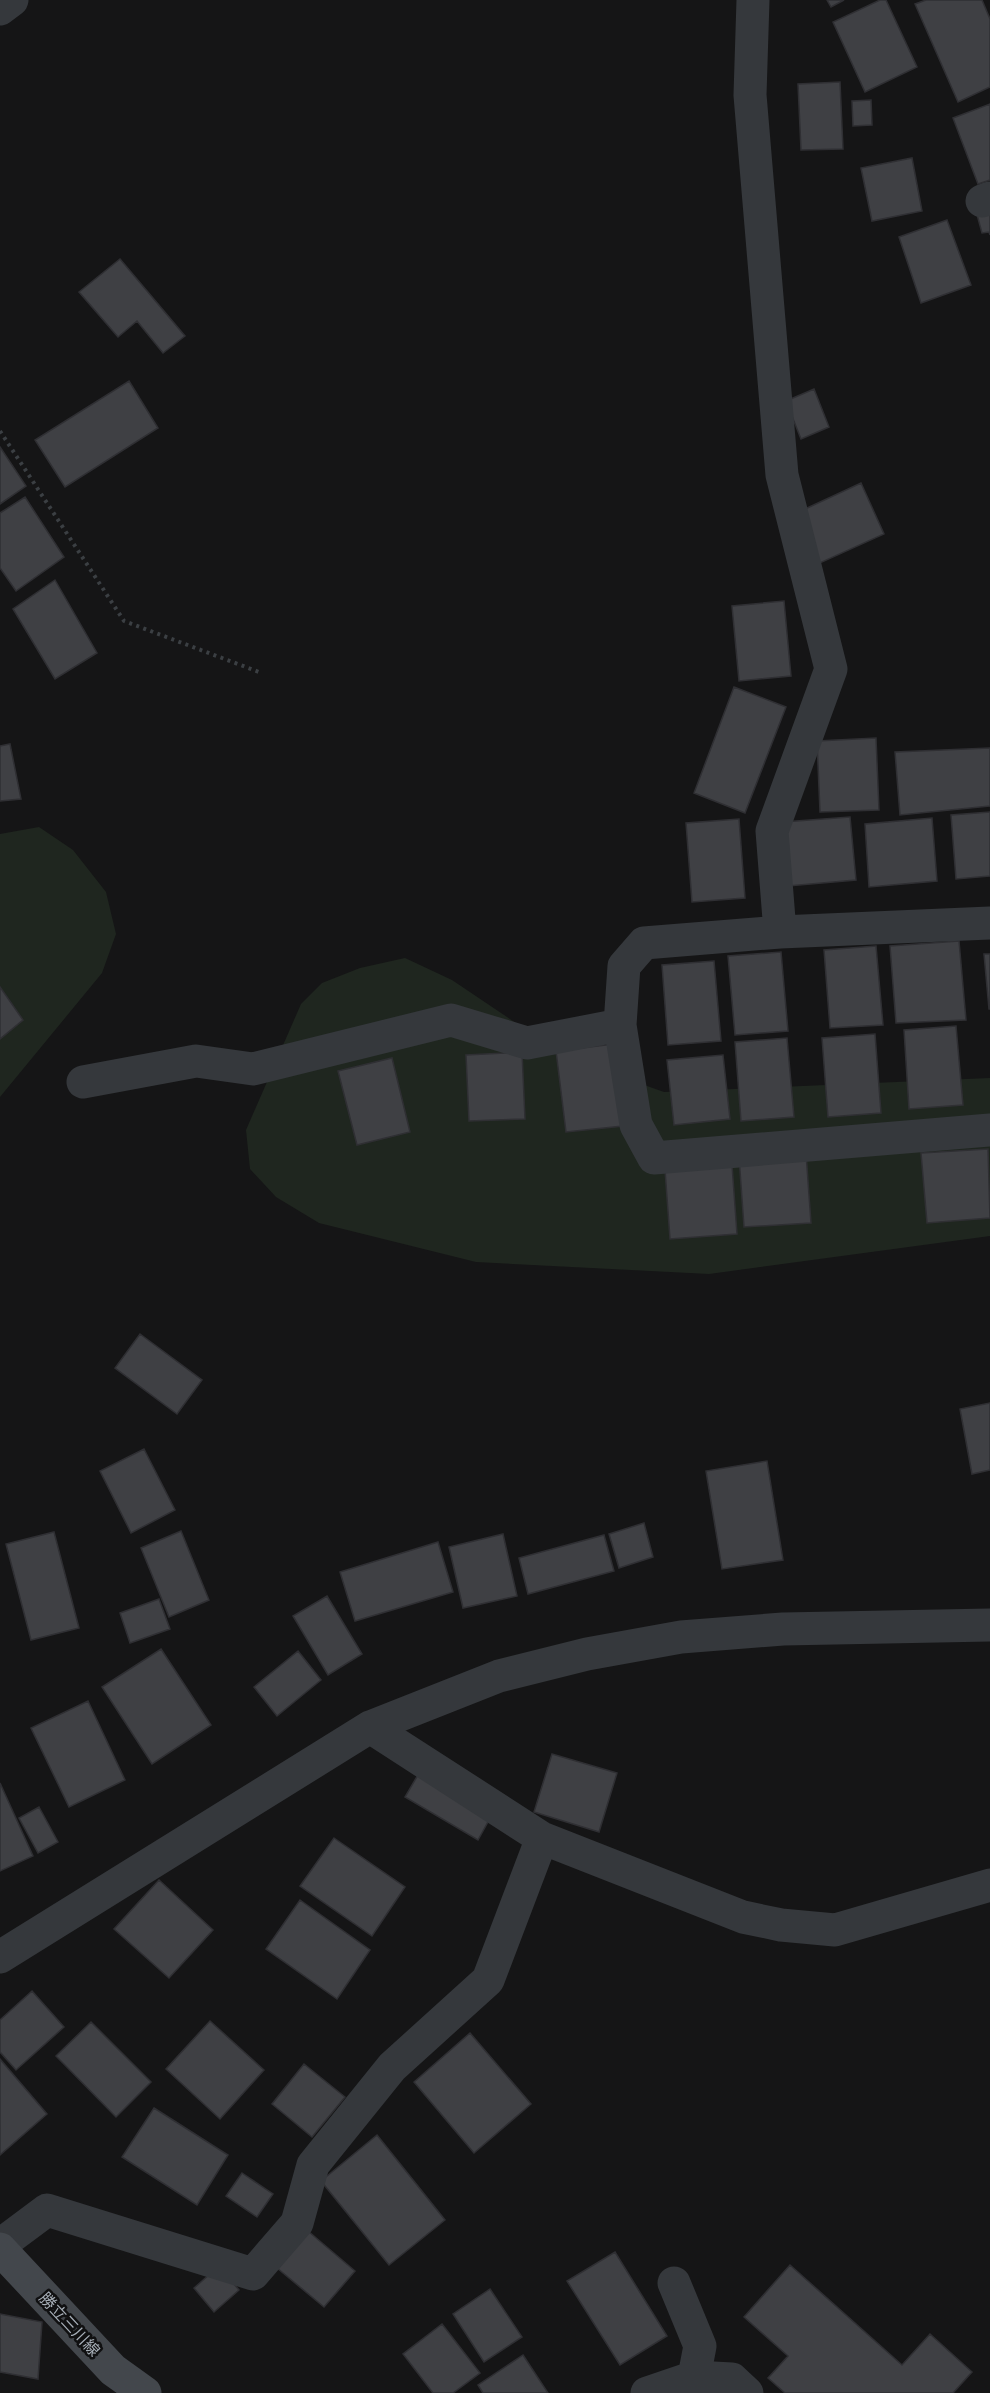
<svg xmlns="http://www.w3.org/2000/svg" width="990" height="2393" viewBox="0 0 990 2393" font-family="Poppins,'Noto Sans JP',sans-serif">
<rect width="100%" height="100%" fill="#151516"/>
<path fill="#1f261f" d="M39,827L73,850L106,892L116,934L102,973L0,1097V834Z
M405,958L452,980L568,1058L664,1092L990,1078V1236L709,1274L476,1262L319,1223L276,1197L250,1169L246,1130L301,1004L322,983L360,968Z"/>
<path fill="#3f4044" stroke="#2f2f33" stroke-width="1.5" d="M827,0H844L831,7Z
M880,0H886L917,67L865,92L833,22Z
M926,0H982L990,19V87L958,102L915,4Z
M840,82L843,149L801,150L798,84Z
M871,100L872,125L853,126L852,101Z
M990,104V180L978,184L953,118Z
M912,158L922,211L872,221L861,168Z
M990,208V235L989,232L982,233L976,211Z
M947,220L971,285L921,303L899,237Z
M120,259L185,336L163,353L137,321L118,337L79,292Z
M129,381L158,428L65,487L35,440Z
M814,389L829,427L801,439L786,401Z
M0,447L26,486L0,504Z
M861,483L884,534L811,567L805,509Z
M25,497L64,557L16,591L0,568V513Z
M55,580L97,653L55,679L13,609Z
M784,601L791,676L739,681L732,606Z
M734,687L786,707L745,813L694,793Z
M876,738L879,810L820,812L817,741Z
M10,744L21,799L0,801V746Z
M990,748V806L900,815L895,752Z
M990,812V876L956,879L951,815Z
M850,817L856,880L788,886L783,822Z
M932,818L937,881L869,887L865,824Z
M739,819L745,898L692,902L686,823Z
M959,941L966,1020L896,1023L890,946Z
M876,946L883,1025L830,1028L824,950Z
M781,952L788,1031L735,1035L728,956Z
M984,954H990V1009H989Z
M714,961L721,1041L668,1045L662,965Z
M0,987L23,1020L0,1039Z
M956,1026L963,1105L909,1109L904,1030Z
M875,1034L881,1113L828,1117L822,1038Z
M787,1038L794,1117L741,1121L735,1042Z
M614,1044L623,1126L566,1132L556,1051Z
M522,1052L525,1119L469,1121L466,1055Z
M723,1055L730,1119L674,1125L667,1060Z
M392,1058L410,1132L357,1145L338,1071Z
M988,1149L990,1218L927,1223L921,1153Z
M806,1153L811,1223L744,1227L739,1157Z
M732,1165L737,1234L670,1239L665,1170Z
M140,1334L202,1380L177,1414L115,1368Z
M990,1403V1470L972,1474L960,1409Z
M144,1449L175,1510L131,1533L100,1471Z
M767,1461L783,1560L722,1569L706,1471Z
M644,1523L653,1557L619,1568L609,1534Z
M181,1531L209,1600L169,1617L141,1548Z
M54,1532L79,1628L31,1640L6,1544Z
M503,1534L517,1596L463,1608L449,1547Z
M604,1535L614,1571L528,1594L519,1558Z
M438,1542L453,1592L355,1621L340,1572Z
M327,1596L362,1654L328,1675L293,1616Z
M159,1599L170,1629L130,1643L120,1613Z
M161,1649L211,1725L152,1764L102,1687Z
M298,1651L321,1680L277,1716L254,1687Z
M88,1701L125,1780L69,1807L31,1728Z
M552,1754L617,1773L599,1832L534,1812Z
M422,1768L494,1811L478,1840L405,1797Z
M0,1783L33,1856L0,1871Z
M39,1807L58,1842L38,1853L19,1818Z
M334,1838L405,1887L372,1936L300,1886Z
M159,1880L213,1930L169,1978L114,1929Z
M300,1900L370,1950L337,1999L266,1949Z
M32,1991L64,2027L16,2070L0,2052V2020Z
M210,2021L264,2070L220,2119L166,2069Z
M91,2022L151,2082L116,2117L56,2056Z
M470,2033L531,2104L474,2153L414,2082Z
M0,2059L47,2114L0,2155Z
M304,2064L345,2097L312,2137L272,2104Z
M154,2108L228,2155L197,2205L122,2157Z
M377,2135L445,2220L389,2265L321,2181Z
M242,2173L273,2194L257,2217L226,2196Z
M308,2231L355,2271L324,2307L277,2268Z
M615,2252L667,2336L620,2365L567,2281Z
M790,2265L902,2365L930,2334L972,2372L953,2393H785L768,2378L788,2356L744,2317Z
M219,2266L239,2290L214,2312L194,2288Z
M490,2289L522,2337L484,2362L453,2314Z
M0,2314L42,2322L38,2379L0,2372Z
M442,2324L480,2373L453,2393H433L403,2354Z
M523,2355L548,2393H483L478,2385Z"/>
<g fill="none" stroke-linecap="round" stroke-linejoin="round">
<path stroke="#3b3f43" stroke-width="4" stroke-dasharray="3 4.5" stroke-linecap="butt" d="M0,431L124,621L259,672"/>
<path stroke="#35383c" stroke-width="33" d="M753,0L750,95L782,475L831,669L772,831L780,932
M0,9L12,0
M982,201L990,198
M620,1025L636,1125L654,1158L990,1130
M83,1082L196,1061L253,1069L451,1020L527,1043L620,1025L624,966L644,943L780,932L990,923
M370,1727L542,1838L743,1917L781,1925L835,1930L990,1885
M0,1957L370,1727L499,1676L587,1654L681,1637L783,1629L990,1625
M0,2245L47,2210L253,2274L297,2223L313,2165L392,2067L488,1980L542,1838
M694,2377L732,2379L747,2393
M647,2393L694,2377L700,2346L674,2283"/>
<path stroke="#43474c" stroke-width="33" d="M0,2249L113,2370L145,2393"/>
</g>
<g text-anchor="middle" stroke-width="5" stroke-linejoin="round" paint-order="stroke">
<g font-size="16" fill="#a6aeb7" stroke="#101011">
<text transform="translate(70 2324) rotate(47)" y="6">勝立三川線</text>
</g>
</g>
</svg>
